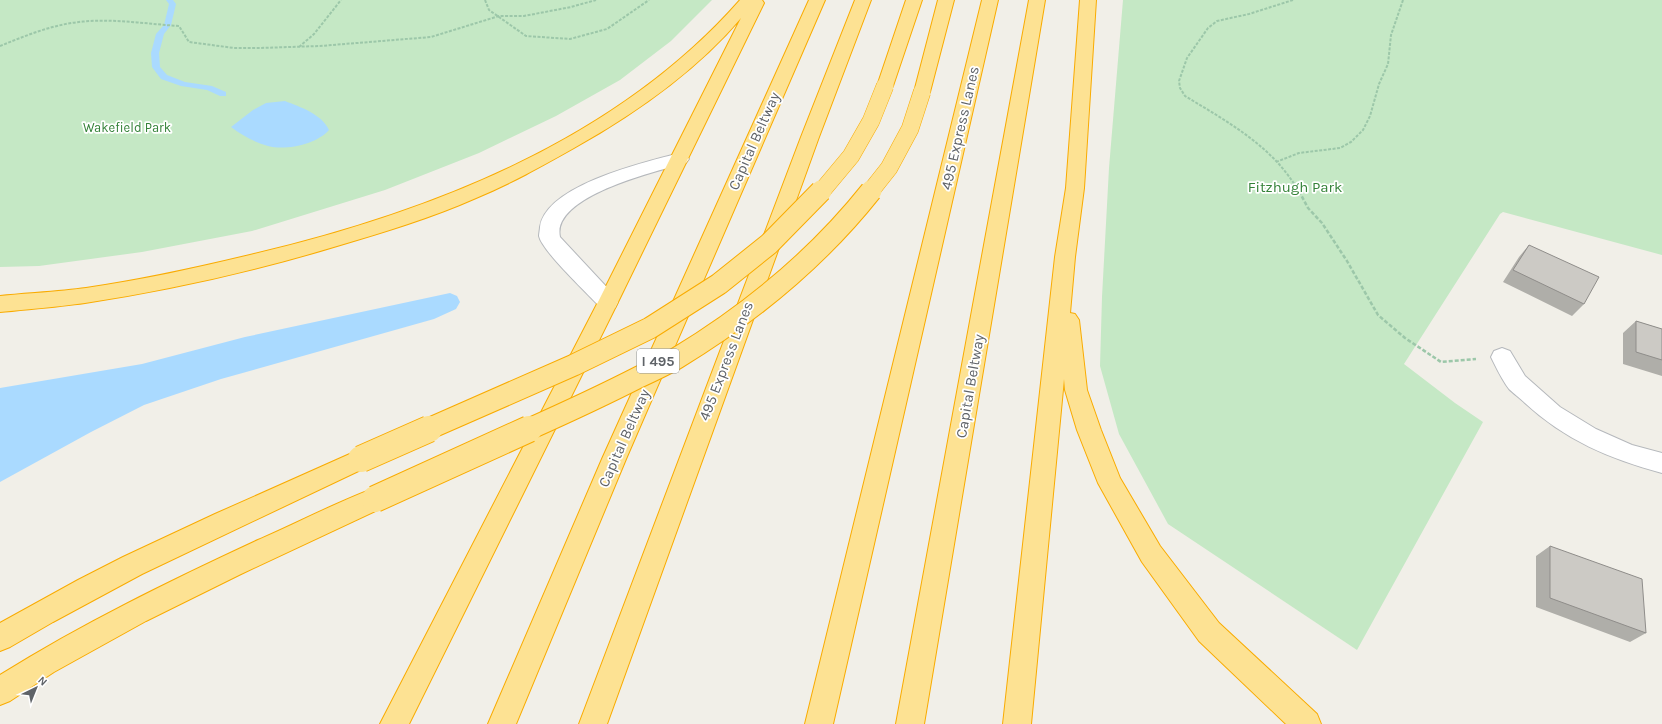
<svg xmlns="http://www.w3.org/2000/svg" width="1662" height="724" viewBox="0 0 1662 724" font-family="Karla,sans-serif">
<rect width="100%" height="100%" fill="#f1efe8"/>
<path fill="#c5e8c5" d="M0,0H712L671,41L620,80L556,116L479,153L385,190L252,231L142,252L39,266L0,267Z
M1123,0H1662V255L1503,212L1500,214L1404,364L1455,403L1483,422L1357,650L1168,524L1119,434L1100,366L1102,297L1109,168Z"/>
<path fill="#aadaff" d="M285,101C300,107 322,114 329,130C317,144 286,151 268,146C254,142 243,136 231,127L253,110L266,103Z
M450,293L457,296L460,302L456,309L434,319L221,379L144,405L91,432L0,482V388L142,364L245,337Z"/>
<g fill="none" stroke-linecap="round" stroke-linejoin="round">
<path fill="#aadaff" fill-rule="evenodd" d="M166,0H173L176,4L171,25L164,34L159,53L160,67L167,75L185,82L212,86L226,92V96H220L207,90L181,86L161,79L152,67L151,53L156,34L164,25L169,4Z"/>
<defs>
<path id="minor" d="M680,153L686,155L689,159L686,163C657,171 551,196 560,237L615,296L618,302L615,308L608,310L601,308C589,295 542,251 539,236C539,234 540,229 540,227C546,185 645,162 680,153Z
M1502,348L1510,351L1525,376L1560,407L1596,429L1632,445L1662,453V473C1610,459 1565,440 1525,403C1520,398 1514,394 1509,389C1502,380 1496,367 1491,357L1494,351Z"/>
<path id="highway" d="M740,0H762L764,3L618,302L409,724H380L598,302L741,18C695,72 636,113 574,148C542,166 510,184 476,198C431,218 384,232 337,246C255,271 170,290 85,303C57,307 28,309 0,312V296C28,293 57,292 86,288C141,280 196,268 250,255C429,213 616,141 740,0Z
M809,0H825L626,459L516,724H488L602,459Z
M855,0H871L819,137L607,724H579L801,137Z
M906,0H922L893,86L891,90L885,91L879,90L877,86Z
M938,0H954L930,92L928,96L922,97L916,96L914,92Z
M982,0H998L833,724H805Z
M1029,0H1045L924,724H896Z
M1080,0H1096L1084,188L1075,257L1070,313L1075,314L1079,320L1087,390L1101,430L1120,478L1160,546L1219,623L1317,714L1321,724H1286L1199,641L1142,562L1098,483L1077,430L1065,390L1064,379L1031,724H1003L1055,257L1066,188Z
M361,449L369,452L373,459L369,466L142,574L53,622L10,647L0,651V623L78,580L123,557L215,514Z
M375,488L384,491L387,499L384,507L241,574L146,621L54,672L10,701L0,705V675C83,623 170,581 258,540C297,523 335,503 375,488Z"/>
</defs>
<use href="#minor" stroke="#b5b8bc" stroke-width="2"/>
<use href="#highway" stroke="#f9ab00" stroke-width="2"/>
<path stroke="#9cc7a9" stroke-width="2" stroke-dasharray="3 1.5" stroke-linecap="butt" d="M485,0L489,10L526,36L570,39L607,29L649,0
M1293,0L1249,14L1217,21L1208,28L1187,58L1179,81L1180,88L1185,96C1228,122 1274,147 1299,192
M0,46C25,36 51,25 79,22C112,18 146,24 179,26L189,42L234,48H260L320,46L431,37L499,16H524L571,7L596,0
M299,47L314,34L341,0
M1276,162L1299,153L1340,148L1351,142L1363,130L1370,116L1379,84L1388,64L1391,35L1403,0"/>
<path stroke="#9cc7a9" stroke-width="2.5" stroke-dasharray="4 2" stroke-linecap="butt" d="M1299,191L1308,208L1322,223L1347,261L1378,315L1405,338L1441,362L1476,359"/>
<use href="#minor" fill="#fff" fill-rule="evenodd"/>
<use href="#highway" fill="#fde293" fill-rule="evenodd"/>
<defs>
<path id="highway-bridge-far2" d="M821,192L851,156L871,121L885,86
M870,192L889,168L910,129L922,92"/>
<path id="highway-bridge-far1" d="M426,430L574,365L650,328L719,284L769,244L821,191
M527,430C565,413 602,396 639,377C652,371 665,365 677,358C751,313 817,259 871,191"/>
<path id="highway-bridge" d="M361,459L429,429
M375,499L529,429"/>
</defs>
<use href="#highway-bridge-far2" stroke="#f9ab00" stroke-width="18" stroke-linecap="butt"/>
<use href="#highway-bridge-far1" stroke="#f9ab00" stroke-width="23" stroke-linecap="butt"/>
<use href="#highway-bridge" stroke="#f9ab00" stroke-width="28" stroke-linecap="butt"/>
<use href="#highway-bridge-far2" stroke="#fde293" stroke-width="17"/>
<use href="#highway-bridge-far1" stroke="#fde293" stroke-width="21"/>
<use href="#highway-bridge" stroke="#fde293" stroke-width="26"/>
</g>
<path fill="#afaea9" d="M1529,245L1584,304L1572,316L1503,282L1519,257Z
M1636,321L1662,329V376L1623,364V333Z
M1550,546L1646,633L1630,642L1536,607V556Z"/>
<path fill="#cccac5" stroke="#8f8d8a" d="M1529,245L1599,277L1584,304L1513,270Z
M1636,321L1662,329V360L1636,352Z
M1550,546L1642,579L1646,633L1550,598Z"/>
<g text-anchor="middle" stroke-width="3.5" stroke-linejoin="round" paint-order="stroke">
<g font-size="13" fill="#348238" stroke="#fff">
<text x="127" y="132">Wakefield Park</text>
</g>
<rect fill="#fff" stroke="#8f9295" stroke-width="1" x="637" y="349" width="42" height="24" rx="3"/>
<g font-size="14" font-weight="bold" fill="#5f6368">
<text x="658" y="366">I 495</text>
</g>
<g font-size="15" fill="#5f6368" stroke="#fff">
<text transform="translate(960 128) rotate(-77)" y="5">495 Express Lanes</text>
<text transform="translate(754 141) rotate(-66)" y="5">Capital Beltway</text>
<text transform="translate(726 361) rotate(-69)" y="5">495 Express Lanes</text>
<text transform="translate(970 386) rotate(-80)" y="5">Capital Beltway</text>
<text transform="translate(624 438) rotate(-66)" y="5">Capital Beltway</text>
</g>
<g font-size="15" fill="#348238" stroke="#fff">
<text x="1295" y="192">Fitzhugh Park</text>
</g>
</g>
<g transform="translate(36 688) rotate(43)" stroke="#ffffff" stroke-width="3" paint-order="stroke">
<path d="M0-3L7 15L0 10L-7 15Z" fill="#5f6368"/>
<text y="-6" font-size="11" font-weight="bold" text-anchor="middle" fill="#5f6368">N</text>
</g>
</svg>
